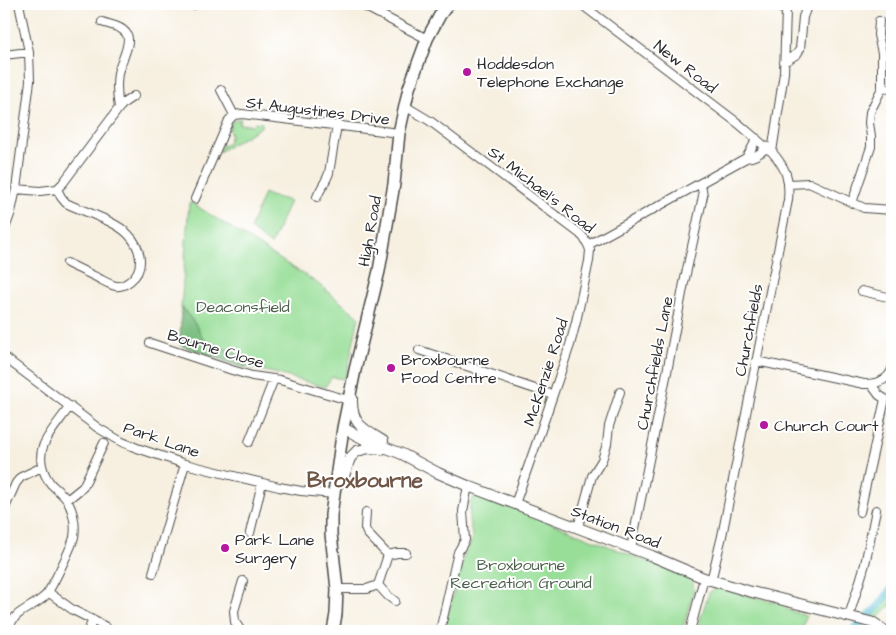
<svg xmlns="http://www.w3.org/2000/svg" width="896" height="635" viewBox="0 0 896 635" font-family="'Architects Daughter',sans-serif">
<rect width="100%" height="100%" fill="#fff"/>
<filter id="ink" filterUnits="userSpaceOnUse"><feTurbulence type="fractalNoise" baseFrequency=".02" numOctaves="2"/><feDisplacementMap in="SourceGraphic" scale="10" xChannelSelector="R" yChannelSelector="G"/><feConvolveMatrix kernelMatrix="1 2 1 2 8 2 1 2 1" color-interpolation-filters="sRGB"/></filter>
<filter id="wash" filterUnits="userSpaceOnUse"><feTurbulence type="fractalNoise" baseFrequency=".0096" numOctaves="4" result="noise"/><feDisplacementMap in="SourceGraphic" scale="20" xChannelSelector="R" yChannelSelector="G"/><feGaussianBlur stdDeviation="1.12" result="paint"/><feColorMatrix in="noise" values="0 0 0 0 0 0 0 0 0 0 0 0 0 0 0 0 0 1.4 0 .05"/><feComposite in="paint" operator="in"/></filter>
<g filter="url(#wash)">
<rect width="100%" height="100%" fill="#f7f0e1"/>
<path fill="#98de98" stroke="#628462" d="M238,119H241L239,124L252,125L255,122L262,123L261,127L219,152L222,144L223,146L228,143L231,134L229,130L231,122Z
M264,193L272,197V196L290,201L271,245L250,229Z
M189,203H192L317,283L359,317L348,368L344,379L332,377L325,387L274,373L236,365L180,345L181,309Z
M478,496L511,507L688,578L693,583L694,590L682,631H443L465,553L471,542L472,535L469,520L470,505L472,499Z
M716,587L782,604L788,610L806,616L802,631H696L709,593Z
M892,595V605C887,607 883,613 879,617L874,616Z"/>
<path fill="#7abd80" stroke="#527456" d="M183,308L196,325L203,339L241,356L246,368L180,345L181,309Z"/>
<g fill="none" stroke-linecap="round" stroke-linejoin="round">
<path stroke="#53bccf" stroke-width="2.5" d="M879,4L892,11"/>
<path stroke="#53bccf" stroke-width="8" d="M852,631L878,607L892,588"/>
</g>
</g>
<g filter="url(#ink)">
<g fill="none" stroke-linecap="round" stroke-linejoin="round">
<defs>
<path id="street" d="M186,4L193,5L196,4
M360,4L427,39
M581,4L739,124L769,150
M771,4L786,10
M102,22C110,25 121,26 126,33C133,42 120,63 118,73C116,86 117,96 119,108
M4,55L29,52
M784,62L797,54L800,49L803,17L808,4
M882,88L892,89
M221,90L234,115
M405,106L430,121L579,233L584,238L588,245L746,158C754,158 761,153 767,147
M746,158L753,146L756,138
M789,184L809,183L864,208L892,210
M16,189L40,191L57,189L61,197L66,203C84,212 114,220 128,234C141,247 146,269 130,281C126,284 121,287 116,286C110,285 104,281 98,278C88,273 77,268 67,263
M57,189L63,183L119,108L125,102L134,96
M317,197C320,189 326,182 329,173L337,125
M195,199L229,120L234,115L242,114L399,133
M852,203L871,147V136L869,123L870,112L882,88V53L878,35L879,21
M4,231L11,212L16,189L30,81L29,52L19,4
M862,291L892,298
M150,343L232,370L252,376L280,380L348,400
M419,350L553,395
M4,357L98,428L122,442L137,448L185,464L279,487L301,491L334,494
M756,361L864,384C875,384 888,381 892,369
M871,384L879,395L885,399
M249,442L274,379
M67,500L83,487L104,443
M515,504L541,430L570,345L576,322L589,261L590,250L588,245
M4,510L16,483L21,477L42,467
M366,512L365,528L367,533L388,555
M860,512L885,399
M578,527L592,476L602,460L607,444L609,426L620,392
M250,533L262,483
M631,548L667,372L684,283L703,196L702,189L700,184
M388,555L397,553H406
M153,573L185,464
M711,581L722,536L788,200C790,179 786,168 772,152L784,73L786,10L787,4
M378,585L388,596L395,601
M337,589H367L378,585L388,555
M48,592L73,610L106,627
M849,616C854,599 860,582 865,564C869,546 872,528 876,510
M7,631C15,609 30,610 45,596C51,590 72,546 74,537C76,525 73,511 67,500C63,494 56,489 51,484C42,473 38,457 44,444C50,431 62,418 70,406
M88,631L93,620
M241,631L235,622L234,611L243,581
M440,631L458,552L465,540L463,511L468,486
M690,631L704,578"/>
<path id="secondary" d="M352,398C351,424 363,429 383,441
M343,428L364,439L402,454L438,473L468,486L652,556L704,578L748,591L874,623L885,631
M335,488L344,476L350,458L357,451L369,448L382,449"/>
<path id="primary" d="M333,631L336,614L337,589L331,534V515L343,428L355,370L379,271L394,184L399,133L409,88L427,39L440,15L448,4"/>
</defs>
<use href="#street" stroke="#4a4946" stroke-width="10"/>
<use href="#secondary" stroke="#4a4946" stroke-width="12"/>
<use href="#primary" stroke="#4a4946" stroke-width="14"/>
<use href="#street" stroke="#fff" stroke-width="8"/>
<use href="#secondary" stroke="#fff" stroke-width="10"/>
<use href="#primary" stroke="#fff" stroke-width="11"/>
</g>
</g>
<g fill="#b5179e" stroke="#fff" stroke-width="2">
<circle cx="467" cy="72" r="5"/>
<circle cx="391" cy="368" r="5"/>
<circle cx="764" cy="425" r="5"/>
<circle cx="225" cy="548" r="5"/>
</g>
<g text-anchor="middle" stroke-width="4" stroke-linejoin="round" paint-order="stroke">
<g font-size="16" fill="#2b2b2b" stroke="#fff" text-anchor="start">
<text x="477" y="69">Hoddesdon<tspan x="477" dy="18">Telephone Exchange</tspan></text>
<text x="401" y="365">Broxbourne<tspan x="401" dy="18">Food Centre</tspan></text>
<text x="774" y="431">Church Court</text>
<text x="235" y="545">Park Lane<tspan x="235" dy="18">Surgery</tspan></text>
</g>
<g font-size="16" fill="#2b2b2b" stroke="#fff">
<text transform="translate(686 66) rotate(38)" y="6">New Road</text>
<text transform="translate(318 110) rotate(7)" y="6">St Augustines Drive</text>
<text transform="translate(542 189) rotate(38)" y="6">St Michael's Road</text>
<text transform="translate(369 231) rotate(-80)" y="6">High Road</text>
<text transform="translate(748 330) rotate(-79)" y="6">Churchfields</text>
<text transform="translate(216 348) rotate(17)" y="6">Bourne Close</text>
<text transform="translate(654 363) rotate(-79)" y="6">Churchfields Lane</text>
<text transform="translate(545 372) rotate(-72)" y="6">McKenzie Road</text>
<text transform="translate(162 439) rotate(19)" y="6">Park Lane</text>
<text transform="translate(616 526) rotate(21)" y="6">Station Road</text>
</g>
<g font-size="16" fill="#4c614c" stroke="#fff">
<text x="243" y="312">Deaconsfield</text>
<text x="521" y="570">Broxbourne<tspan x="521" dy="18">Recreation Ground</tspan></text>
</g>
<g font-size="21" font-weight="bold" fill="#705646" stroke="#fff">
<text x="365" y="487">Broxbourne</text>
</g>
</g>
<rect width="896" height="635" fill="none" stroke="#fff" stroke-width="20"/>
</svg>
